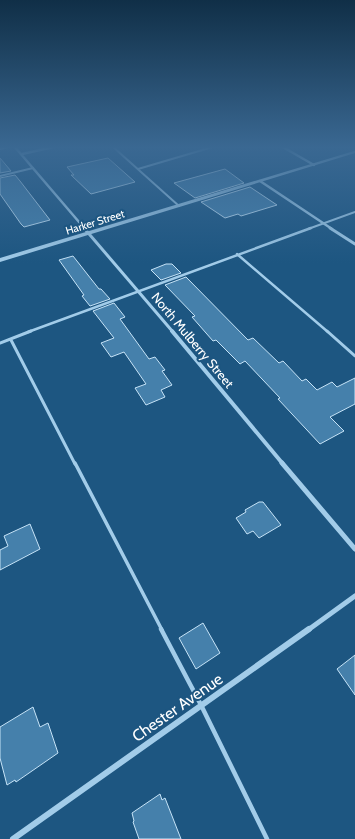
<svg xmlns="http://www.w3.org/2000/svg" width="355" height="839" viewBox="0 0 355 839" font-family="Cabin,sans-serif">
<rect width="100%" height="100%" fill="#1d5681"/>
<path fill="#4580ab" stroke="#c6e3f7" d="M0,158L11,171L0,173Z
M108,158L135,182L91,194L71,175H74L67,167Z
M225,169L244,183L195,198L174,183Z
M15,175L20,181L50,220L24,227L21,224L0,194V178Z
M250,187L277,205L241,216L238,214L225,218L201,202Z
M73,256L99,289H101L110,299L90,306L82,296L84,295L59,260Z
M166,264H172L181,273L161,280L151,270Z
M186,277L248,340L253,338L279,363L283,361L302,381L306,379L317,390L332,382L337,387L355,378V404L330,417L344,431L320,444L278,399L280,398L245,361L240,364L216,340L213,341L192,317L195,316L165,285Z
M114,303L125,317L120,319L149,359L155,357L165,370L162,371L172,385L161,390L165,397L146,405L135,388L146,384L124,352L111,357L101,343L114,338L93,311Z
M259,502H263L281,525L259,538L253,531L247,534L236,518L246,512L245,510Z
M30,524L40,549L0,570V550L8,546L4,536Z
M203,623L220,653L196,669L179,638Z
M355,655V695L337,669Z
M33,707L40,727L48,723L58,753L16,782L15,780L7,785L0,758V727Z
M160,794L162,800L165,798L181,839H139L133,822L134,821L132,813Z"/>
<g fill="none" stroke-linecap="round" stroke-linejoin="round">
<path stroke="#a2cce9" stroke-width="2" d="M112,146L179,206
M0,149L12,146
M138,169L216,146
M0,176L33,168
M308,229L355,212"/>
<path stroke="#a2cce9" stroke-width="2.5" d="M237,254L328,332
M28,332L311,228"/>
<path stroke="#a2cce9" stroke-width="3" d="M327,331L355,356
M11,340L75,464
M0,343L31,331"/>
<path stroke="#a2cce9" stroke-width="3.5" d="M75,463L162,630"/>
<path stroke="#a2cce9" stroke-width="4.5" d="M161,629L201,705L267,839"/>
<path stroke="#a2cce9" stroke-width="2.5" d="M14,146L85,229
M281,146L314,165
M22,154L58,146
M260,181L332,229"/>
<path stroke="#a2cce9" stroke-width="3" d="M84,228L173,332
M330,228L355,244"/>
<path stroke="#a2cce9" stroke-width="4" d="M172,331L283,464"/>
<path stroke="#a2cce9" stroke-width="5" d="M282,463L355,549
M308,630L355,596"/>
<path stroke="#a2cce9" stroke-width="6" d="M13,839L309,629"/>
<path fill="#a2cce9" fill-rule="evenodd" d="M354,151H355V153L0,262V258Z"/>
</g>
<linearGradient id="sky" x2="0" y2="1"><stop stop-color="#102f47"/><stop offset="0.56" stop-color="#3a6892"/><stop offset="1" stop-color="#3a6892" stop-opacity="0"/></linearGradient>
<rect width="355" height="263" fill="url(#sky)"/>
<g text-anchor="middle" stroke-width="4" stroke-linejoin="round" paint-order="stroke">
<g font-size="11" fill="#fff" stroke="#1d5681">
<text transform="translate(95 222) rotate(-17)" y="4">Harker Street</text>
</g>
<g font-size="13" fill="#fff" stroke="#1d5681">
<text transform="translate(193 340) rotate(50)" y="5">North Mulberry Street</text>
</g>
<g font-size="16" fill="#fff" stroke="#1d5681">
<text transform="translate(177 707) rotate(-35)" y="6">Chester Avenue</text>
</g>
</g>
</svg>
